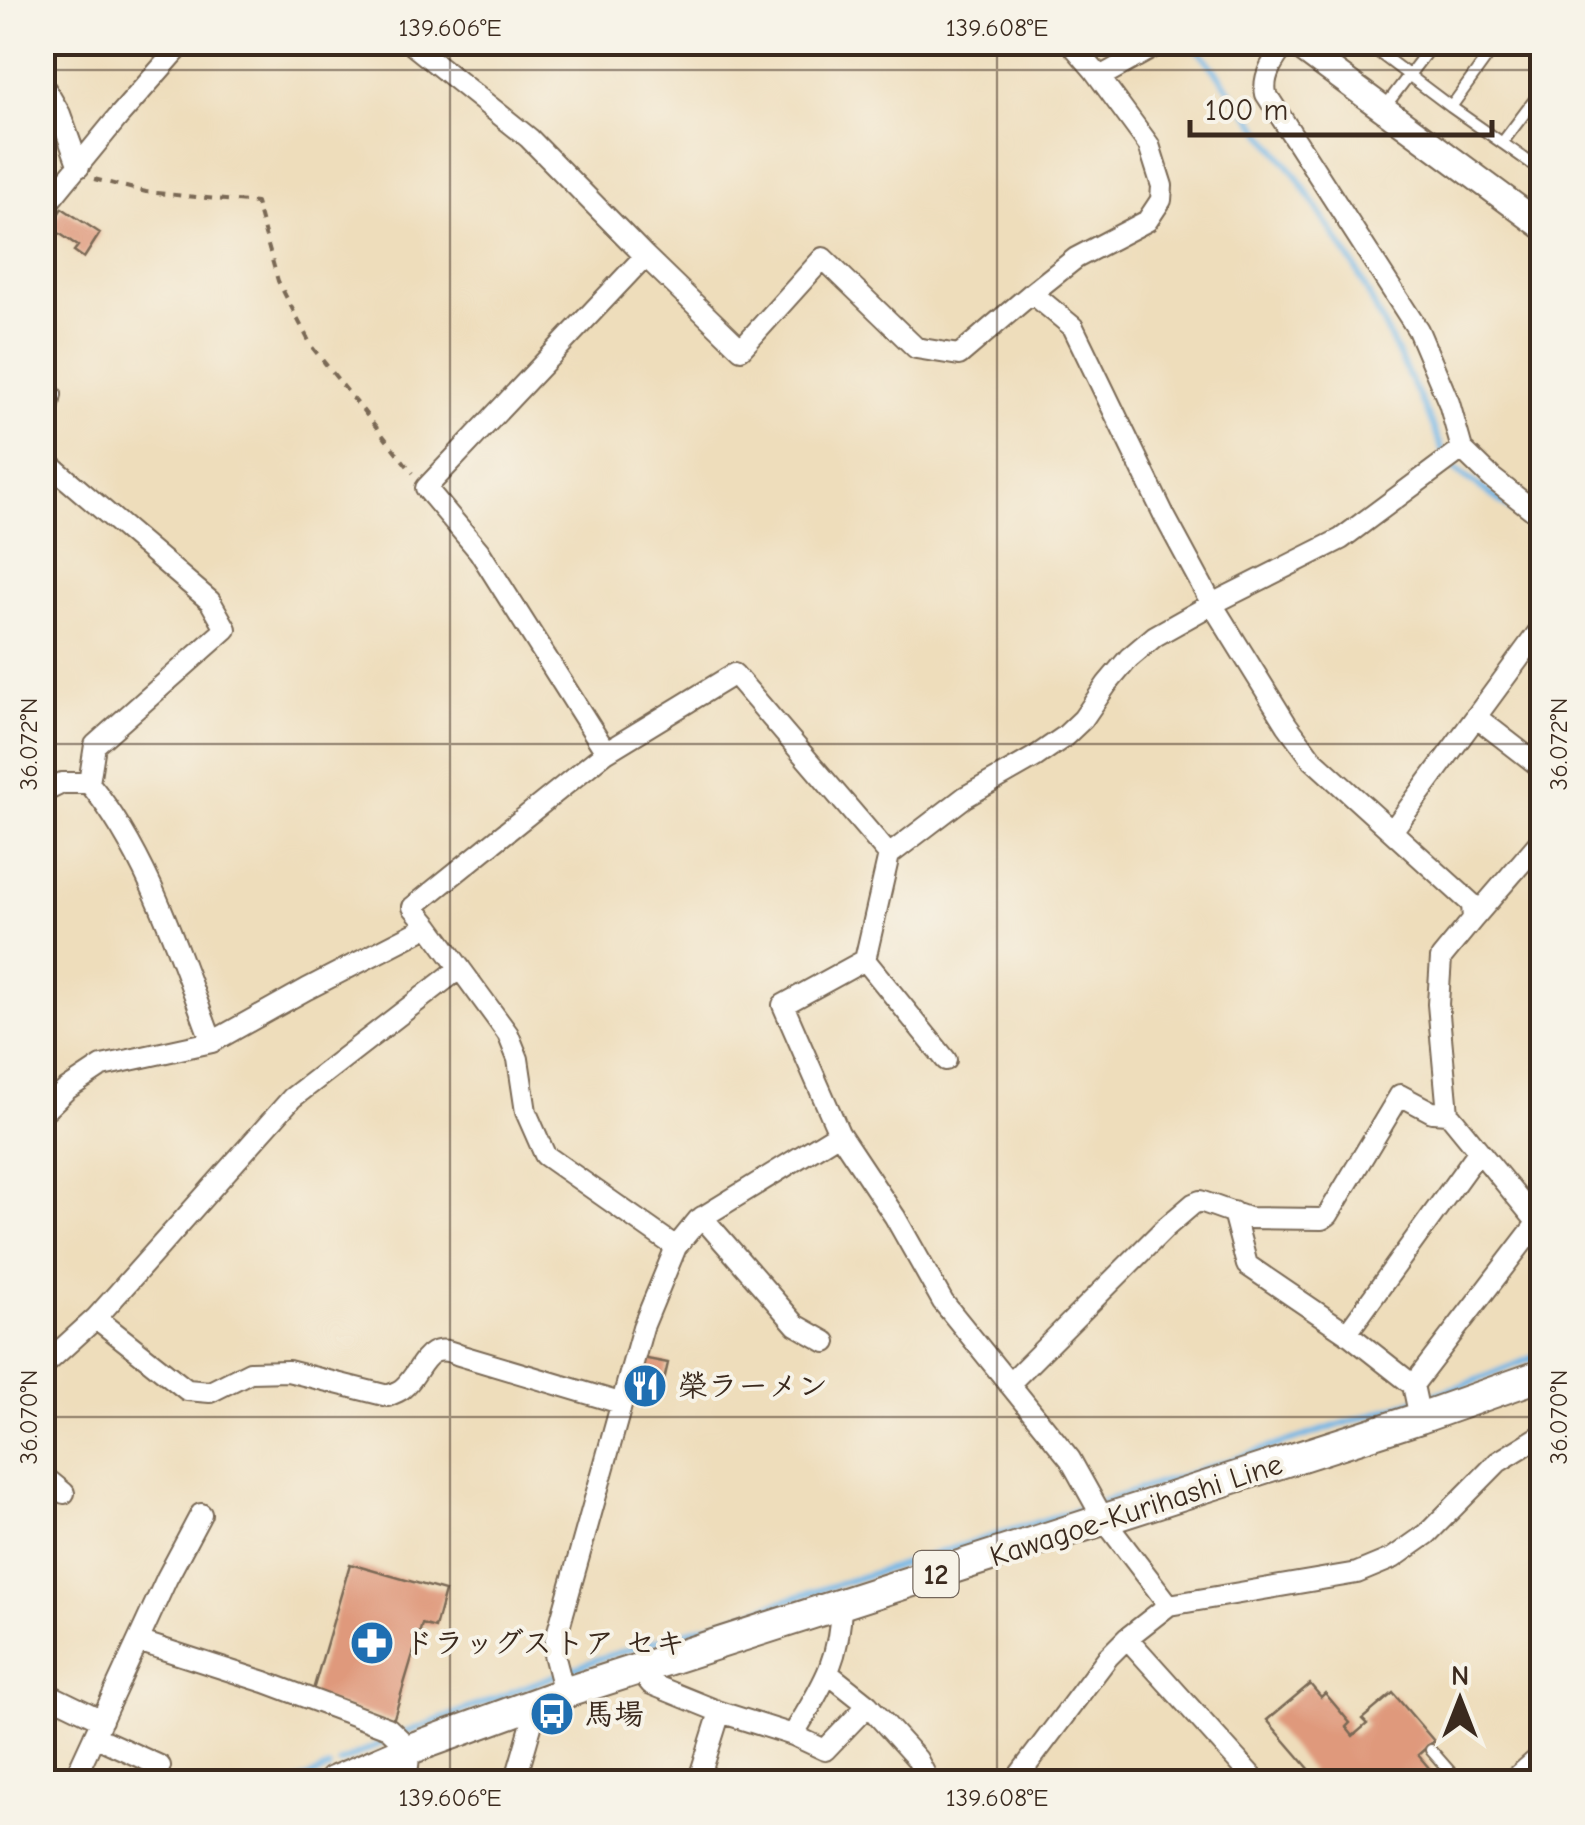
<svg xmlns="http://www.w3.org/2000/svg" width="1585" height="1825" viewBox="0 0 1585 1825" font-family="'Comic Neue','Klee One',sans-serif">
<rect width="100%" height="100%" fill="#f7f3e8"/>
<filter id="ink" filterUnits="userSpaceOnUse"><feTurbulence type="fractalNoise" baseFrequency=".01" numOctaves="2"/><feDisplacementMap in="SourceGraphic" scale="20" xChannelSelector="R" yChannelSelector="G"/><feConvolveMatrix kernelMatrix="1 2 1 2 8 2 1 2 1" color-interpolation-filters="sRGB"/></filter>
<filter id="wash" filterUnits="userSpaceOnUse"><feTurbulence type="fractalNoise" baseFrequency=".0048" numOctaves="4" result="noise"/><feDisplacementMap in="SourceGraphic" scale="40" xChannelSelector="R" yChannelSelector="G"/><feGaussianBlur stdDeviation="2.25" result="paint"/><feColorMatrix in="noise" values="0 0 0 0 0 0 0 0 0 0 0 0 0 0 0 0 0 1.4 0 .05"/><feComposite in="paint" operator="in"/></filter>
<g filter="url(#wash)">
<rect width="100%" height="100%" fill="#edb"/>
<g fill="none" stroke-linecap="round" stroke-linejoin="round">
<path stroke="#6fb5e6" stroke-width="6" d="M1193,42L1295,174L1355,267L1431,421L1448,464L1542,532
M1101,1502L1472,1382L1542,1354
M340,1763L394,1737L601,1658L1089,1506
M299,1782L329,1768"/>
</g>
<g id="blocks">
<path fill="#df997b" d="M62,208L100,233L84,258L74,251L78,246L50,227Z
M642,1358L668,1363L660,1398L635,1393Z
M350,1564L445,1591L435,1628L422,1624L393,1721L311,1697Z
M1310,1684L1321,1697L1325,1693L1350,1723L1346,1727L1353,1736L1367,1724L1362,1719L1393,1693L1434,1741L1418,1755L1441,1782H1297L1311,1771L1267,1720Z"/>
</g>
</g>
<g filter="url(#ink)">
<use href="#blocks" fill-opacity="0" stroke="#7a6955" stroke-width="2.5"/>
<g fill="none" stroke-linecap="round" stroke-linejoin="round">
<defs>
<path id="service" d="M1373,42L1370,46L1451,107L1498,42
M1451,107L1542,171
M1384,108L1434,42
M1502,143L1542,90
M1431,1750L1459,1782"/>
<path id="minor" d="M409,42L529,138L645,256L741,349L823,258L916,348L959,355L1032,293L1073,327L1165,517L1212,604L1287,725L1312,759L1472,904L1473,919L1441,958L1438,1004L1448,1113L1542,1228
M1287,42C1275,58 1262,75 1266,94L1418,330L1449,403L1462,449L1492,478L1542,517
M1100,77L1163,42
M42,83L60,114L79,167
M42,210L119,116L184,42
M1032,293L1076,258L1147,221L1161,200L1162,186L1149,145L1094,70L1070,42
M42,389L51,395L42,438
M42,458L210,601L226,629L95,745L89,783
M1476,717L1542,768
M606,752L479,551L426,488L645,256
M42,793L62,783H89C149,856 179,955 212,1042
M1392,831L1542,627
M889,855L865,960L783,1005L839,1133L895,1217L943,1302L1070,1459L1104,1520L1169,1605
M1473,919L1542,839
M429,926L508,1034L518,1059L526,1112L545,1155L676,1247
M865,960L946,1060
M42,1113L66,1090L102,1066L212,1042L307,989L429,926L413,907L606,752L734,674L889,855L965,797L1035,757L1064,737L1083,719L1107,684L1129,658L1155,636L1212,604L1341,539L1462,449
M1233,1212L1247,1265L1347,1333L1413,1385
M702,1217L796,1325L826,1342
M96,1318L292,1098L460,968
M1347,1333L1478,1152
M42,1367L96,1318L187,1390L210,1392L250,1372L288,1371L388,1396C393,1393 399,1392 403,1388C423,1372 424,1338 459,1355L620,1403
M1009,1384L1165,1228L1193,1204L1200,1201L1248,1218L1322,1219L1328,1215L1400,1095L1432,1112L1448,1113
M1420,1418L1413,1385L1538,1222
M42,1475L64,1493
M1127,1638L1257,1782
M138,1641L265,1682L388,1728L410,1749L406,1782
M638,1668L651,1684L720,1712L793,1735
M829,1674L868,1705L825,1750L793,1735C821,1688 840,1662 841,1605
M42,1691L102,1720
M564,1693L554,1654L555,1642L643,1327L676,1247L698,1220L839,1133
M868,1705L917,1759L929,1782
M94,1736L160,1766
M73,1782L167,1578L201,1514
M515,1782L532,1723L530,1705
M698,1782L720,1712
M1014,1782L1108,1657L1127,1638L1169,1605L1357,1573L1393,1558L1427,1534L1498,1462L1542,1435
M1511,1782L1542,1755"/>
<path id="tertiary" d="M1293,42L1542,226"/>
<path id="primary" d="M333,1782L410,1749L564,1693L1420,1418L1542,1375"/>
</defs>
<use href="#service" stroke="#7a6955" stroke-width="14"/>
<use href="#minor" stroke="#7a6955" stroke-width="24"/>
<use href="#tertiary" stroke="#7a6955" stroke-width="29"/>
<use href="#primary" stroke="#7a6955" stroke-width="34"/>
<path stroke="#7a6955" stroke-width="4" stroke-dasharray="8 8" stroke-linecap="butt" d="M94,179L146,192L256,203L278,281L312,347L413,473"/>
<use href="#service" stroke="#fff" stroke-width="10"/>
<use href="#minor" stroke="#fff" stroke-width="20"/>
<use href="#tertiary" stroke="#fff" stroke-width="25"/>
<use href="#primary" stroke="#fff" stroke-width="30"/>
</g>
</g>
<path fill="none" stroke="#3b2a1e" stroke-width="2.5" stroke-opacity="0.45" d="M450,42V1782M997,42V1782M42,70H1542M42,744H1542M42,1417H1542"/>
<defs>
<symbol id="restaurant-disc" viewBox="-11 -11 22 22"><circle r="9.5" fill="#1f6fb2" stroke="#f7f3e8"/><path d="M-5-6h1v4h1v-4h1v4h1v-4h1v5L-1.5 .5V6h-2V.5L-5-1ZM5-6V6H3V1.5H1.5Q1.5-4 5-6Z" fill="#fff"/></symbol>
<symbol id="pharmacy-disc" viewBox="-11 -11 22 22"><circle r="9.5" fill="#1f6fb2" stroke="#f7f3e8"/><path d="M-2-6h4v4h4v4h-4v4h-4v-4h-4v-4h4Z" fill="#fff"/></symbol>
<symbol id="bus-disc" viewBox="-11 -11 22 22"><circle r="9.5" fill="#1f6fb2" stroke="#f7f3e8"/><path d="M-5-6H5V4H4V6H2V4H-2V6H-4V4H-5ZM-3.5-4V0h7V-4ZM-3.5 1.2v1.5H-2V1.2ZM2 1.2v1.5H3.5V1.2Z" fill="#fff"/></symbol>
</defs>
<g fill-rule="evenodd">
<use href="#restaurant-disc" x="620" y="1361" width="50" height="50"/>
<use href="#pharmacy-disc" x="347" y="1618" width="50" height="50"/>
<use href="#bus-disc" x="527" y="1689" width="50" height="50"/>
</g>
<g text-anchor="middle" stroke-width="8" stroke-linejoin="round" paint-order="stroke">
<rect fill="#f7f3e8" stroke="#73665b" stroke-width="2.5" x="913.5" y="1551" width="45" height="46" rx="8"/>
<g font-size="28" font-weight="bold" fill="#3b2a1e">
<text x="936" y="1584">12</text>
</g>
<g font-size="30" font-weight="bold" fill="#3b2a1e" stroke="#f7f3e8" text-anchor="start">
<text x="678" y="1396">榮ラーメン</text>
<text x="404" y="1653">ドラッグストア セキ</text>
<text x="584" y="1724">馬場</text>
</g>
<g font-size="30" fill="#3b2a1e" stroke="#f7f3e8">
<text transform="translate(1136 1510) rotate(-18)" y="10">Kawagoe-Kurihashi Line</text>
</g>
</g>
<rect width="1585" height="1825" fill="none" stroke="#f7f3e8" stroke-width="110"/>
<g transform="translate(1460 1700)" stroke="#f7f3e8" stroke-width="8" paint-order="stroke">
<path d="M0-8L18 38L0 25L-18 38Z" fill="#3b2a1e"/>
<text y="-15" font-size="28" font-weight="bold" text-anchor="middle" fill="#3b2a1e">N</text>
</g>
<path d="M1190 120v15h302v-15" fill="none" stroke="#3b2a1e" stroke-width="5"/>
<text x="1205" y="120" font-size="30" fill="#3b2a1e" stroke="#f7f3e8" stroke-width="8" paint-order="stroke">100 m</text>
<rect x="55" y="55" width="1475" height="1715" fill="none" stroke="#3b2a1e" stroke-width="4"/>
<g font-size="25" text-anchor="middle" fill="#3b2a1e">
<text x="450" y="36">139.606°E</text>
<text x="997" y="36">139.608°E</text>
<text transform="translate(28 744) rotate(-90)" y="9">36.072°N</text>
<text transform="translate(1558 744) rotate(-90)" y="9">36.072°N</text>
<text transform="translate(28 1417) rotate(-90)" y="9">36.070°N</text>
<text transform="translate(1558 1417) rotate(-90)" y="9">36.070°N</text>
<text x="450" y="1806">139.606°E</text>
<text x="997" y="1806">139.608°E</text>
</g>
</svg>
